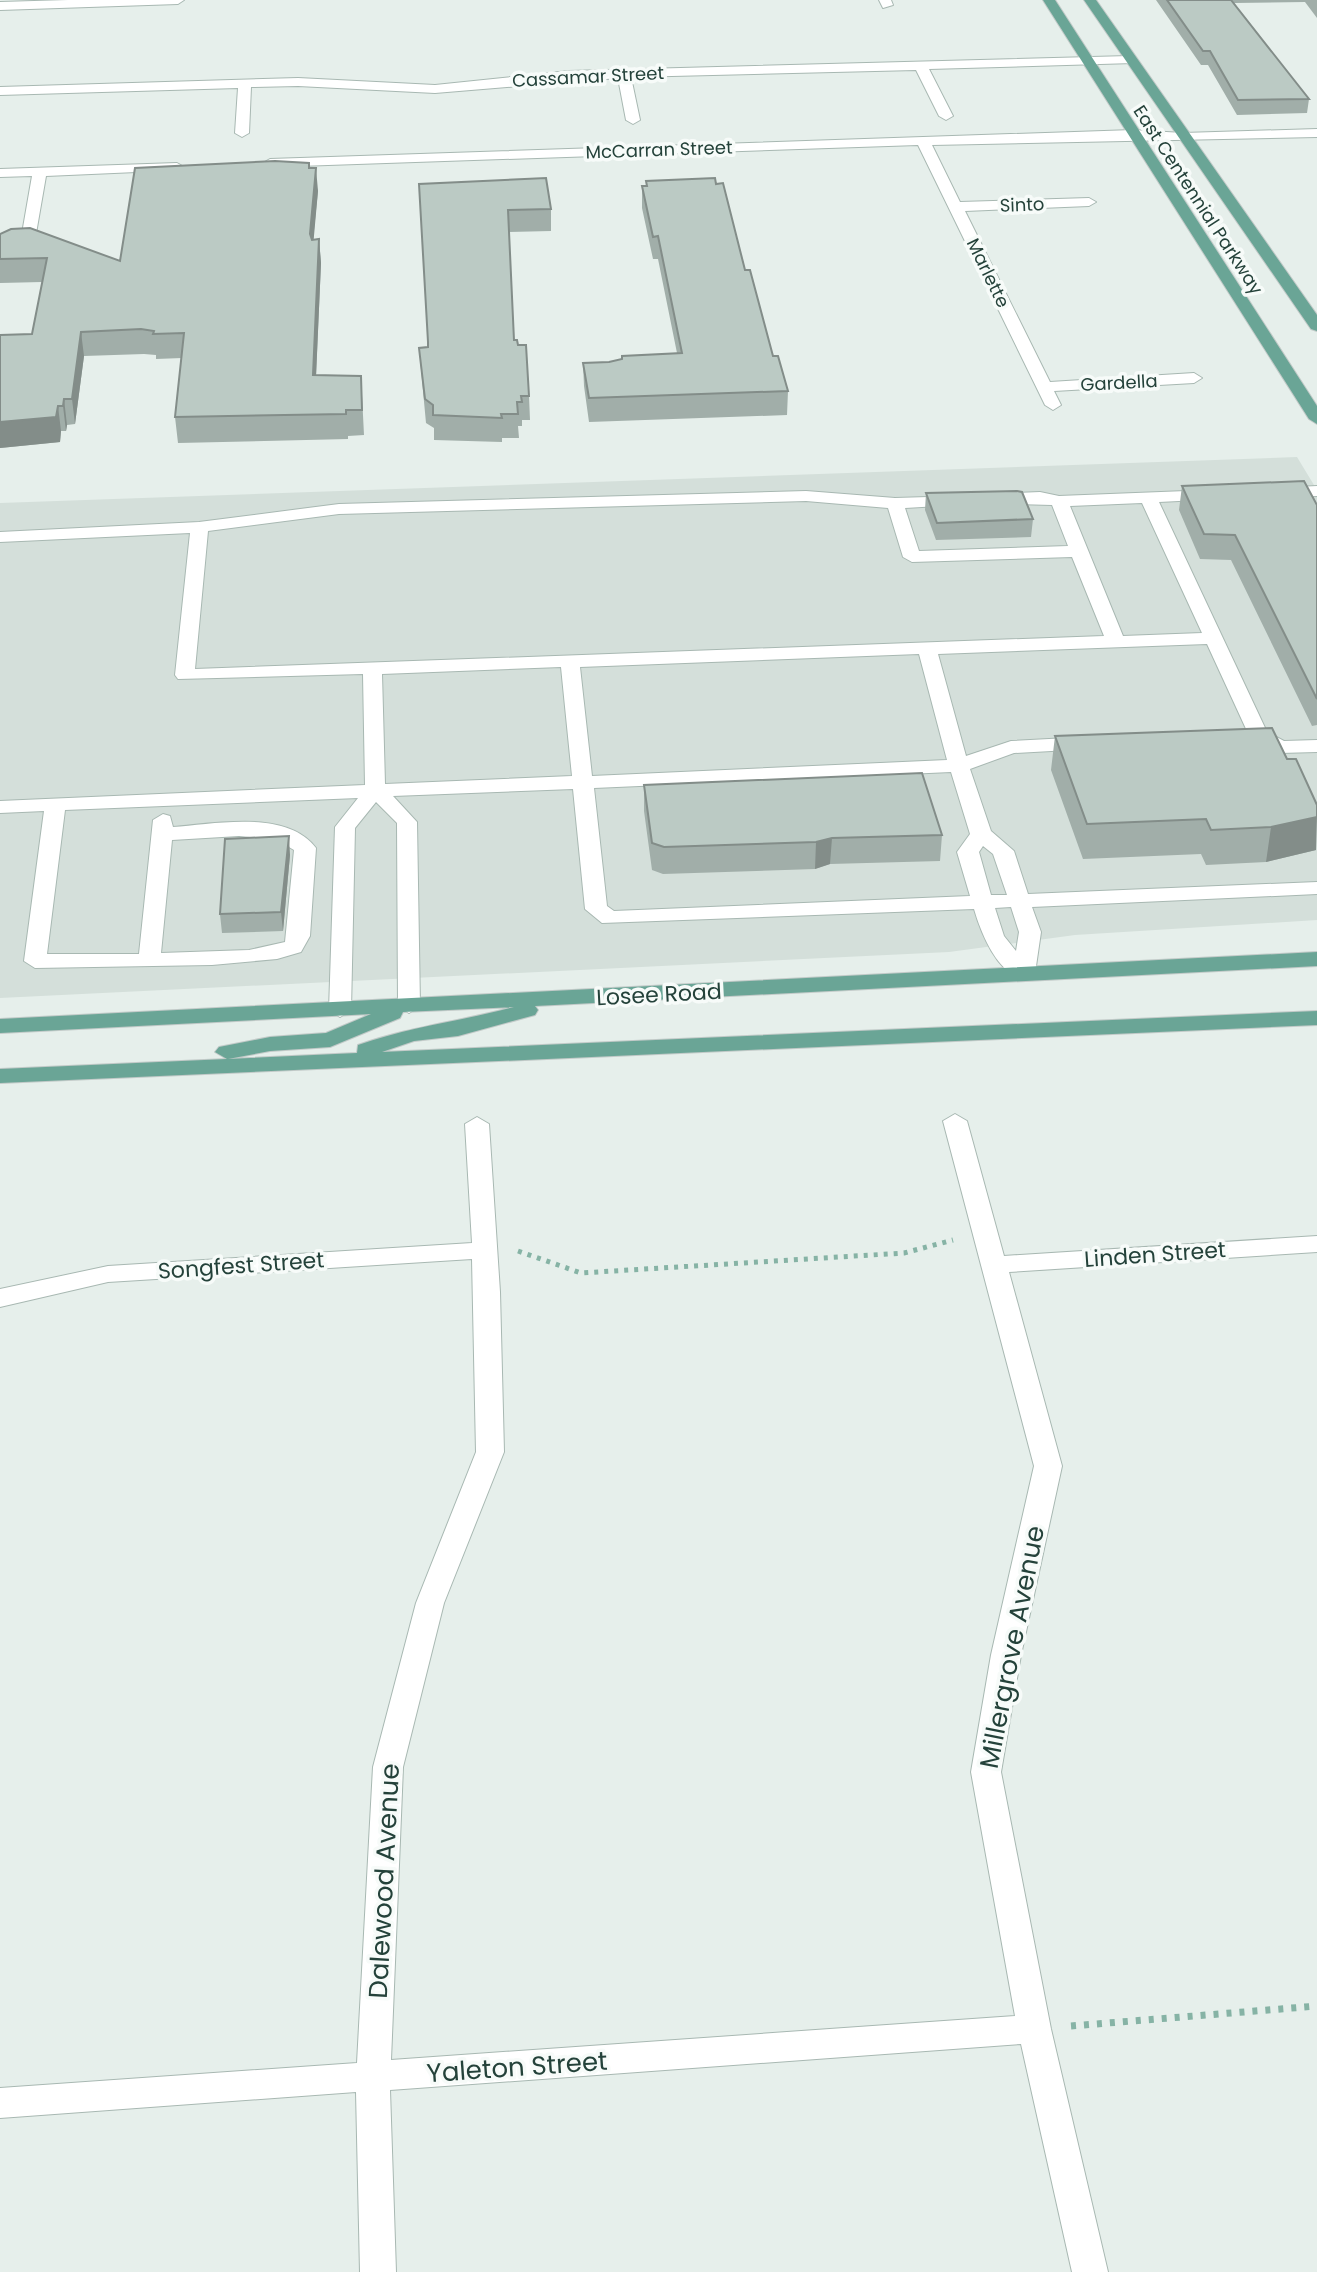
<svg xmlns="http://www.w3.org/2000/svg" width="1317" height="2272" viewBox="0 0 1317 2272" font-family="Poppins,sans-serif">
<rect width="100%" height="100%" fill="#e6efeb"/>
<path fill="#d4dfda" d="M1297,457L1317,490V920L1075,935L949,952L0,998V503Z"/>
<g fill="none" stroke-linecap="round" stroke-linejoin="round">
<defs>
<path id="minor" d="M68,0H184L178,4L0,10V2Z
M879,0H891L893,5L883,8Z
M1129,56L1134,57V63L929,69L953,116L946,120L939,116L916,70L631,77L640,120L633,124L626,120L618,78L435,93L298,86L251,87L249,133L242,137L235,133L238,88L0,95V87L298,78L435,85L569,71Z
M1317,129V137L932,145L960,202L1089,198L1096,202L1089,206L965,211L1050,382L1194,373L1202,378L1194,383L1054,391L1061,405L1053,410L1045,405L918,145L270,167L263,163L270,159L1133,130L1183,133Z
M177,163L184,167L182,170L46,176L34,245L27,249L20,245L32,176L0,177V169Z
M1317,486V496L1276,498L1267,493L1276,488Z
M1212,490L1218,491V499L1159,502L1267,732L1284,741L1317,740V752L1280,753L1245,740L1242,736L1247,731L1207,644L938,654L966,756L1011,741L1087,737L1097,743L1087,749L1014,753L970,769L991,831L1014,851L1028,894L1317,882V894L1032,907L1041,932L1035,973L1024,980C997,973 981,933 974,909L602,923L585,909L573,789L393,796L417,822L420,1006L409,1013L398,1006L397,823L376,802L355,828L351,1010L340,1017L329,1010L335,827L358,798L65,810L47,954H139L153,820L163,814L170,816L173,827C214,824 287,809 316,848L310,936L301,952L277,959L212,965L35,968L24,961L44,811L0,813V801L365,785L363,674L178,679L175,675L190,533L0,542V532L199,522L339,504L806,491L895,498L962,496V504L956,505L905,508L919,551L1068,546L1052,505L987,503V495L993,494L1040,492L1059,496ZM806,501L888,508L903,557L912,562L1072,557L1104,636L195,669L208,531L339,514ZM1142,503L1202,633L1123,636L1070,506ZM919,654L947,760L592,776L580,667ZM561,667L572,776L385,784L382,674ZM951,772L970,834L957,852L970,896L614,911L607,906L594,788ZM239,836L275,839L294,850L285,942L249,950L161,953L172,840ZM983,846L993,854L1007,895H991L979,852ZM1011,907L1019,932L1016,951L1004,936L995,908Z
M955,1114L967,1121L1004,1256L1317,1236V1252L1009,1272L1062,1466L1021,1655L1001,1772L1051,2029L1108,2272H1072L1021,2044L390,2090L396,2272H360L356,2092L0,2118V2088L357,2063L373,1767L416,1603L476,1452L472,1259L108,1282L0,1307V1289L108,1266L472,1243L465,1124L477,1117L489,1124L500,1292L504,1452L444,1603L403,1767L391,2060L1015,2016L971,1772L991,1655L1034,1466L943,1121Z"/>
<path id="major" d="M1043,0H1055L1317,406V424L1309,419Z
M1084,0H1096L1317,315V331L1311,329Z
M1317,952V966L535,1006L538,1010L535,1015L458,1036L414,1041L382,1052L1317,1011V1025L0,1083V1069L227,1059L215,1052L219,1047L270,1037L326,1033L371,1014L0,1033V1019ZM514,1007C461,1021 409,1027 358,1045L357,1053L228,1059L270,1051L330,1047L400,1018L403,1012Z"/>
</defs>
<use href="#minor" stroke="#a8b8b2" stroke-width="2"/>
<use href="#major" stroke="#c2cac8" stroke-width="2"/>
<path stroke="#86b3a5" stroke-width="5" stroke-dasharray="4 6" stroke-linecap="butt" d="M518,1251L581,1273L904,1253L953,1240"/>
<path stroke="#86b3a5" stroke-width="7" stroke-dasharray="5 8" stroke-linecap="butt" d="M1071,2026L1317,2006"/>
<use href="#minor" fill="#fff" fill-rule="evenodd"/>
<use href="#major" fill="#6aa596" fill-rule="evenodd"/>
</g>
<path fill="#a1aea9" d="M1156,0H1317V18L1305,2L1234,3L1309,99L1307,113L1237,115L1208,65H1201Z
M310,168L318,191L313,240L319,239L321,263L316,375L361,376L364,435L348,436V439L178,443L175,417L182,358L156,359V355L144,354L84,356L75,424L67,425L66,431H61L60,442L0,448V335L32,334L42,282L0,283V234L120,261Z
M646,181L745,270L773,356L788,391L787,415L589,422L584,386L583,363L609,362L677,353L658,259H653L642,208V186H646Z
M419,184L551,209V231L509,232L514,340L518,345L529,396L530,420H522V426H518L519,438H502V442L434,440V428L426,423L419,348L428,347V343Z
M1182,486L1317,505V725L1312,726L1231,560L1200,559L1179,510Z
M926,493L1033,519L1031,537L936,540L925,510Z
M1272,728L1316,850L1266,862L1206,865L1201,854L1083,859L1051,770L1055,736Z
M644,785L942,835L940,861L830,864L815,869L663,874L652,870L644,811Z
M290,855L283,931L222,933L220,914Z"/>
<path fill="#838d89" d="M316,168L318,191L312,258L310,234Z
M319,239L321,263L315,400L313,375Z
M81,332L84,356L75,424L72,399Z
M64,399L67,425L66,431L63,406Z
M58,406L61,431L60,442L0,448V422Z
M1317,817L1316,850L1266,862L1271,827Z
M289,836L290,855L283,931L281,912Z
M832,838L830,864L815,869L816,842Z"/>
<path fill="#bbcac4" stroke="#838d89" stroke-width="2" d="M1167,0H1231L1309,99L1238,100L1210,51H1203Z
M275,161L309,163V168H316L310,234L312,240L319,239L313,375L361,376L362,410H346V414L175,417L184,333L153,334L154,331L141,329L81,332L72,399H64L63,406H58L56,417L0,422V335L32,334L47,258L0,259V234L11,229L30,228L120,261L135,168Z
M546,178L551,209L508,210L514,340H517L518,345H526L529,396H521L522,402H517L518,414H501L502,418L433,415V405L425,399L419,348L428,347V342L419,184Z
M715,178L716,184L723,183L745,270H750L773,356H778L788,391L589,398L583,363L609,362L622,359V356L682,353L658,236L653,237L642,186H647L646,181Z
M1304,481L1317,505V699L1235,535L1204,534L1182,486Z
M1017,491L1022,492L1033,519L937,523L926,493Z
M1272,728L1287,759H1296L1317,805V817L1271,827L1211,830L1206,819L1087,824L1055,736Z
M922,773L942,835L832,838L816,842L664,847L652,843L644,785Z
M289,836L281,912L220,914L225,839Z"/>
<g text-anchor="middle" stroke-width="7" stroke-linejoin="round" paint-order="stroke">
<g font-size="18" fill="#24423a" stroke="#f7fbf9">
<text transform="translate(588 77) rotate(-3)" y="6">Cassamar Street</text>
<text transform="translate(659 150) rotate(-2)" y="6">McCarran Street</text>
<text transform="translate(1198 200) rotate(57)" y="6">East Centennial Parkway</text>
<text transform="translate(1022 205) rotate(-2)" y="6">Sinto</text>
<text transform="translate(988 273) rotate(64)" y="6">Marlette</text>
<text transform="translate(1119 383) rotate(-3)" y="6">Gardella</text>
</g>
<g font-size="22" fill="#24423a" stroke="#f7fbf9">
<text transform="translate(659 994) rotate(-3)" y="8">Losee Road</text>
<text transform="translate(1155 1254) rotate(-4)" y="8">Linden Street</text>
<text transform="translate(241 1265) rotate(-4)" y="8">Songfest Street</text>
</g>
<g font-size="26" fill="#24423a" stroke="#f7fbf9">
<text transform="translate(1012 1647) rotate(-79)" y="9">Millergrove Avenue</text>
<text transform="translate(384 1881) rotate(-87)" y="9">Dalewood Avenue</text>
<text transform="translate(517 2067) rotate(-4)" y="9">Yaleton Street</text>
</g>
</g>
</svg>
